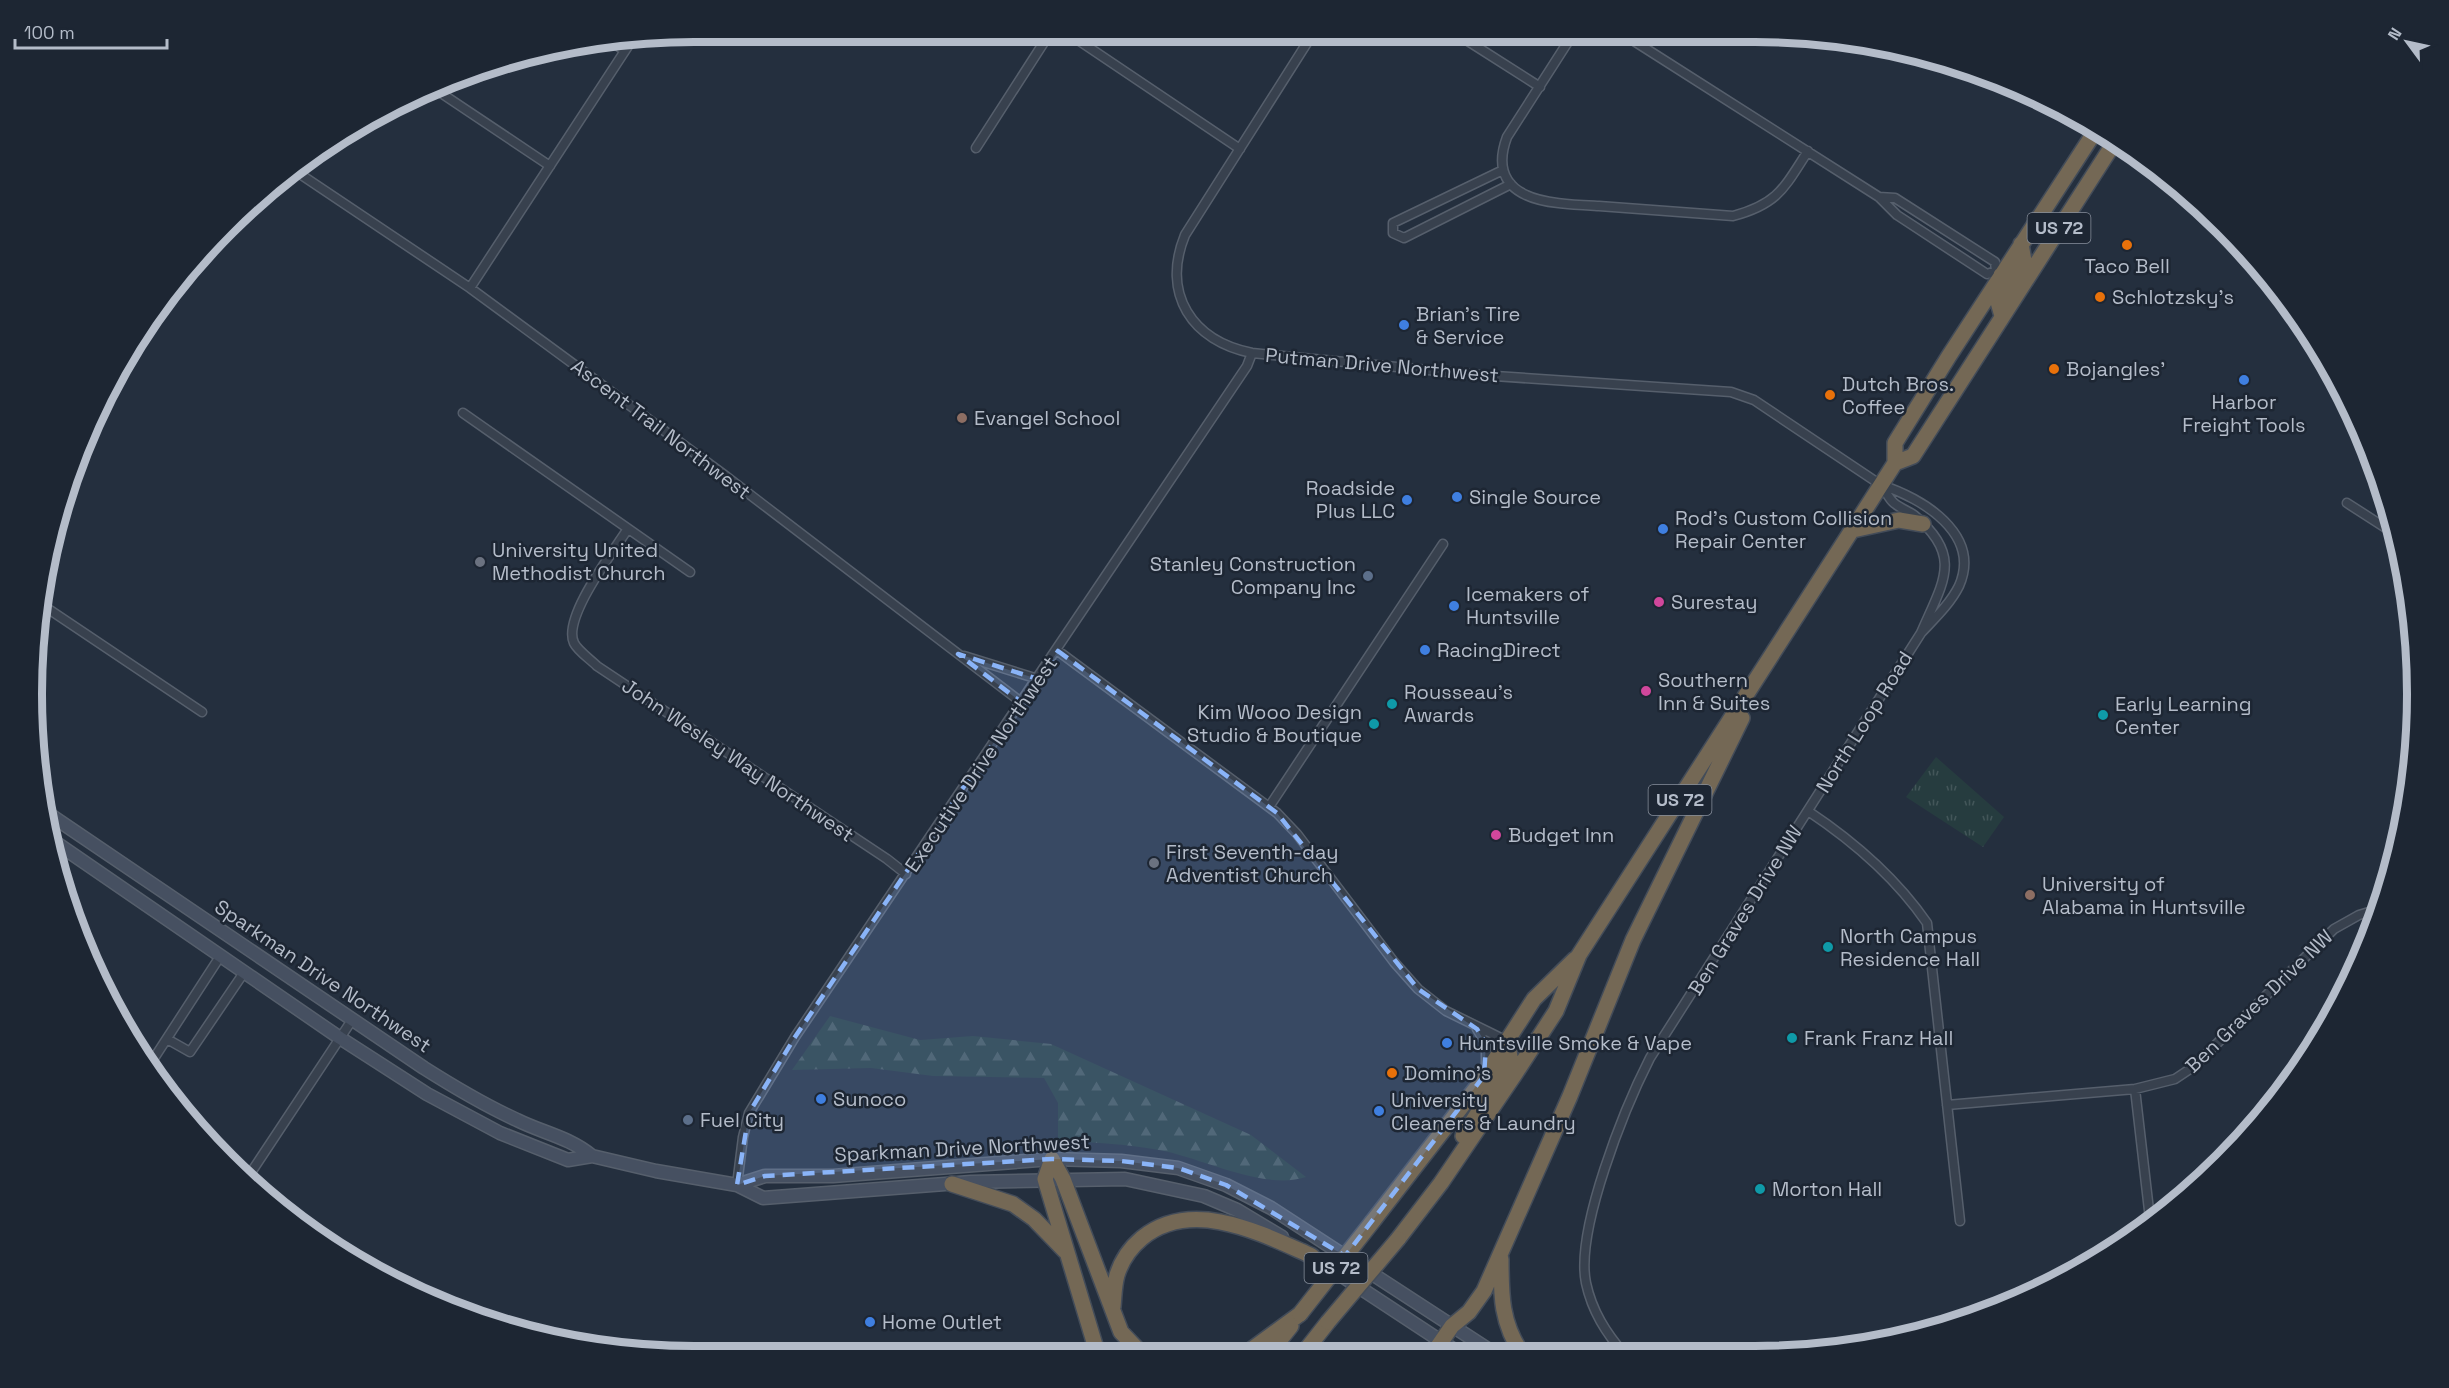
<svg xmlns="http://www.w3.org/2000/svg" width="2449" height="1388" viewBox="0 0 2449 1388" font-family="'Space Grotesk',sans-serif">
<defs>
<pattern id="grass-tufts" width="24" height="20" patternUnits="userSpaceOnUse" patternTransform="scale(1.5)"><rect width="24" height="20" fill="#263c3f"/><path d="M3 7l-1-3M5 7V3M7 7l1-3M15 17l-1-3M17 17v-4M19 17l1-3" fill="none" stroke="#435659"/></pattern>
<pattern id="forest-firs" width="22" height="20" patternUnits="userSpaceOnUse" patternTransform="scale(1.5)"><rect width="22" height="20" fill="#263c3f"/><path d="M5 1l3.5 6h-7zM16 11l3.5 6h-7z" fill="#435659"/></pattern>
</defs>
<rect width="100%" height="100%" fill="#242f3e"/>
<path fill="url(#grass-tufts)" d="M1936,757L2004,817L1983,847L1906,797Z"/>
<path fill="url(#forest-firs)" d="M830,1016L920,1040L973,1036L1051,1044L1251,1135L1306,1177C1264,1191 1203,1158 1159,1150C1126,1144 1092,1142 1058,1141V1103L1044,1078L933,1076L871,1068L792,1070Z"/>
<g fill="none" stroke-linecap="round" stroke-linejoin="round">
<defs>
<path id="street" d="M1573,34L1507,137C1498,161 1500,183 1526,195C1544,204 1579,205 1599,206C1644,209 1688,213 1733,216C1778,204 1784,188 1808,151
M1623,34L1879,197L1897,215L1987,274L1996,271
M1312,35L1185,235C1161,294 1192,341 1252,353L1480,375L1731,392L1754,400L1881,485C1922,498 1982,534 1959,586C1950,604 1935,618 1921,633
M1072,36L1240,149
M1460,36L1540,87
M606,38L625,51
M432,87L550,166
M976,148L1048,36
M291,168L470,288L723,474L1021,702
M1503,170L1393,223V233L1404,238L1511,184
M1879,197L1895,198L1995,262L1996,271L2000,274
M470,288L634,37
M463,413L690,572
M2347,503L2395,534
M627,530C613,552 562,618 574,643C578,651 590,659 597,666L887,859L906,874
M38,602L202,712
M1058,651L1277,813L1297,834L1394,962L1418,989L1446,1011L1507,1041
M964,656L1038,679
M1269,807L1443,544
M1808,811C1853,841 1896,878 1927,923L1960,1221
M1477,1029L1486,1044V1068
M167,1039L190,1052L245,971
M149,1066L221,955
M2135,1089L2150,1219
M1947,1105L2135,1089L2175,1079L2193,1067L2334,929L2359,915L2379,909
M248,1177L352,1020
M737,1185L743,1137L749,1113L795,1037L1247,366L1252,353
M1625,1355C1606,1333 1592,1311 1586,1283C1575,1230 1625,1107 1650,1058L1921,633C1943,582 1964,556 1914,515C1908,511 1900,508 1894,503C1889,499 1885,490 1881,485"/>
<path id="secondary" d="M43,810L424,1068C454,1087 484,1105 517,1120C543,1133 569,1137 592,1156
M49,838L340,1038L427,1094L500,1133L568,1160L592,1156L656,1171L737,1185L763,1198L971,1182L1125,1179L1204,1196L1237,1210L1282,1237
M737,1185L765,1176H833L1052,1159L1121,1161L1178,1168L1226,1185L1271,1208L1497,1355
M1304,1251L1462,1355"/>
<path id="highway" d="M2021,244L2024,261L2017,273L2023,284
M2001,275L2008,282L1998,302L2002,316
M1895,463L1913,456L2116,140
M1853,530L1899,520L1923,524
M1463,1136L1511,1062L1507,1041
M1052,1159L1063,1179L1121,1332L1139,1351L1147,1355
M1052,1159L1045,1179L1098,1355
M952,1184L1013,1204L1034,1219L1065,1251
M1373,1221L1480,1083L1534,999L1575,959
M1398,1239L1441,1183L1515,1074L1556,1011L1579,955L1895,463V443L1949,356L2096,130
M1501,1259C1501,1295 1501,1324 1523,1355
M1113,1307C1114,1297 1114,1285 1117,1275C1122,1259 1130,1248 1142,1238C1193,1197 1262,1234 1312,1256
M1244,1355L1300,1314
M1268,1355L1291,1326
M1302,1355L1328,1322
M1432,1355L1452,1326L1469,1312L1484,1291L1570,1096L1633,940L1742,718"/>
</defs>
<use href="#street" stroke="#565f6c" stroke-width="11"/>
<use href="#secondary" stroke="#565f6c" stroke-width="15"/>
<use href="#highway" stroke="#434c59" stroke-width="18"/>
<use href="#street" stroke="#38414e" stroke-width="8"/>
<use href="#secondary" stroke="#465061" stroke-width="12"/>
<use href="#highway" stroke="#746855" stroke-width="15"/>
<defs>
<path id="highway-bridge" d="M1300,1314L1373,1221
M1328,1322L1398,1239"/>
</defs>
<use href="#highway-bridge" stroke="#434c59" stroke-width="18" stroke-linecap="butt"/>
<use href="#highway-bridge" stroke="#746855" stroke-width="15"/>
</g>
<path fill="#8ab4f8" fill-opacity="0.2" stroke="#8ab4f8" stroke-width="4.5" stroke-dasharray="12 8" stroke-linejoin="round" d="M1058,651L1277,813L1418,989L1477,1029L1486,1044L1484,1076L1345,1256L1226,1185L1178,1168L1121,1161L1052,1159L765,1176L737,1185L749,1113L795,1037L1021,702L958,654L1038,679Z"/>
<g fill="#e8710a" stroke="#1d2633" stroke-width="2">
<circle cx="2127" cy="245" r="6"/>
<circle cx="2100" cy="297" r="6"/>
<circle cx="2054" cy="369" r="6"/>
<circle cx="1830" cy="395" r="6"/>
<circle cx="1392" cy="1073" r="6"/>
</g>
<g fill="#3f7fe0" stroke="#1d2633" stroke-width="2">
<circle cx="1404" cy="325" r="6"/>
<circle cx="2244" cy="380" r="6"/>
<circle cx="1457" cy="497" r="6"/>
<circle cx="1407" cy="500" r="6"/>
<circle cx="1663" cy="529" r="6"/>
<circle cx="1454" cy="606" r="6"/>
<circle cx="1425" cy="650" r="6"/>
<circle cx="1447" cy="1043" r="6"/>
<circle cx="821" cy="1099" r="6"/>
<circle cx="1379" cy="1111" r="6"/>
<circle cx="870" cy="1322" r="6"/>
</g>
<g fill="#8d6e63" stroke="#1d2633" stroke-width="2">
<circle cx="962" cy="418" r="6"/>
<circle cx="2030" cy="895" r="6"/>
</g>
<g fill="#6b7280" stroke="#1d2633" stroke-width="2">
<circle cx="480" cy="562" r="6"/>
<circle cx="1154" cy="863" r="6"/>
</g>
<g fill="#5c6f8a" stroke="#1d2633" stroke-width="2">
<circle cx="1368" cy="576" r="6"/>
<circle cx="688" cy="1120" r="6"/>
</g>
<g fill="#d1479c" stroke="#1d2633" stroke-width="2">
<circle cx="1659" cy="602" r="6"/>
<circle cx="1646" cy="691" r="6"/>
<circle cx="1496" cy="835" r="6"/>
</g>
<g fill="#0f9aa8" stroke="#1d2633" stroke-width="2">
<circle cx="1392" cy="704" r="6"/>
<circle cx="2103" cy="715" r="6"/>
<circle cx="1374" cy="724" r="6"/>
<circle cx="1828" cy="947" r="6"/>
<circle cx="1792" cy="1038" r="6"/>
<circle cx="1760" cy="1189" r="6"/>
</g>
<g text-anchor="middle" stroke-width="5" stroke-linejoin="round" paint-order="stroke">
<g fill="#1d2633" stroke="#878f9c" stroke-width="1.5">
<rect x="2027.5" y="213" width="63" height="30" rx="4.5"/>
<rect x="1648.5" y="785" width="63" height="30" rx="4.5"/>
<rect x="1304.5" y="1253" width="63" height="30" rx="4.5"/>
</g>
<g font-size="18" font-weight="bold" fill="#b4bcc9">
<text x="2059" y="234">US 72</text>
<text x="1680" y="806">US 72</text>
<text x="1336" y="1274">US 72</text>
</g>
<g font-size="20" fill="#b4bcc9" stroke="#1d2633" text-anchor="start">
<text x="2127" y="273" text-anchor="middle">Taco Bell</text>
<text x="2112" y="304">Schlotzsky's</text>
<text x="1416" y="321">Brian's Tire<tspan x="1416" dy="23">&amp; Service</tspan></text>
<text x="2066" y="376">Bojangles'</text>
<text x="1842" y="391">Dutch Bros.<tspan x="1842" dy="23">Coffee</tspan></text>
<text x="2244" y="409" text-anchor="middle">Harbor<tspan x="2244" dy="23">Freight Tools</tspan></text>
<text x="974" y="425">Evangel School</text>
<text x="1395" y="495" text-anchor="end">Roadside<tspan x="1395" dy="23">Plus LLC</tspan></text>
<text x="1469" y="504">Single Source</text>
<text x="1675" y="525">Rod's Custom Collision<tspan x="1675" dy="23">Repair Center</tspan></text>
<text x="492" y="557">University United<tspan x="492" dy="23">Methodist Church</tspan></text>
<text x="1356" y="571" text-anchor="end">Stanley Construction<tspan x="1356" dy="23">Company Inc</tspan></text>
<text x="1466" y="601">Icemakers of<tspan x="1466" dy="23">Huntsville</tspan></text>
<text x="1671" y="609">Surestay</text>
<text x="1437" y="657">RacingDirect</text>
<text x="1658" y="687">Southern<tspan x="1658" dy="23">Inn &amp; Suites</tspan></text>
<text x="1404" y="699">Rousseau's<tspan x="1404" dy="23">Awards</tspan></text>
<text x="2115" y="711">Early Learning<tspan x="2115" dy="23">Center</tspan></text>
<text x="1362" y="719" text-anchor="end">Kim Wooo Design<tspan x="1362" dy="23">Studio &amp; Boutique</tspan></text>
<text x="1508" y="842">Budget Inn</text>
<text x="1166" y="859">First Seventh-day<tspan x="1166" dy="23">Adventist Church</tspan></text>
<text x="2042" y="891">University of<tspan x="2042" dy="23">Alabama in Huntsville</tspan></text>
<text x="1840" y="943">North Campus<tspan x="1840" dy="23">Residence Hall</tspan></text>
<text x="1804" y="1045">Frank Franz Hall</text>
<text x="1459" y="1050">Huntsville Smoke &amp; Vape</text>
<text x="1404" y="1080">Domino's</text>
<text x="833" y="1106">Sunoco</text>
<text x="1391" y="1107">University<tspan x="1391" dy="23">Cleaners &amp; Laundry</tspan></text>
<text x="700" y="1127">Fuel City</text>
<text x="1772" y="1196">Morton Hall</text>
<text x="882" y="1329">Home Outlet</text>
</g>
<g font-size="20" fill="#b4bcc9" stroke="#1d2633">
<text transform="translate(1382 365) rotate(5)" y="7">Putman Drive Northwest</text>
<text transform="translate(661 429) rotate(37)" y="7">Ascent Trail Northwest</text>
<text transform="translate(1864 722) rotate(-58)" y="7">North Loop Road</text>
<text transform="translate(738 760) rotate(34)" y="7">John Wesley Way Northwest</text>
<text transform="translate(981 764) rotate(-56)" y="7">Executive Drive Northwest</text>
<text transform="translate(1745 910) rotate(-58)" y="7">Ben Graves Drive NW</text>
<text transform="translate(323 976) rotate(34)" y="7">Sparkman Drive Northwest</text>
<text transform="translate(2259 1001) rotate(-44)" y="7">Ben Graves Drive NW</text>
<text transform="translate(962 1148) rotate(-3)" y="7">Sparkman Drive Northwest</text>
</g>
</g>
<path d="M0 0H2449V1388H0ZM694 42H1755A652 652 0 0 1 2407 694V694A652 652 0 0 1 1755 1346H694A652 652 0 0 1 42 694V694A652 652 0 0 1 694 42Z" fill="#1d2633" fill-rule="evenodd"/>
<path fill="none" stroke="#b4bcc9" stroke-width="8" d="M694 42H1755A652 652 0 0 1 2407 694V694A652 652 0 0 1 1755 1346H694A652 652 0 0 1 42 694V694A652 652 0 0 1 694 42Z"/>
<g transform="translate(2407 42) rotate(303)" stroke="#1d2633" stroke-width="4.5" paint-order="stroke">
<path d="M0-4.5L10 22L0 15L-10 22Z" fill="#b4bcc9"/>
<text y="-9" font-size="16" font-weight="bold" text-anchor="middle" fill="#b4bcc9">N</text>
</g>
<path d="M15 39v9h152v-9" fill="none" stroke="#b4bcc9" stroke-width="3"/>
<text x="24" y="39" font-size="18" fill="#b4bcc9" stroke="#1d2633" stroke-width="4.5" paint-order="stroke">100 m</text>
</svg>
